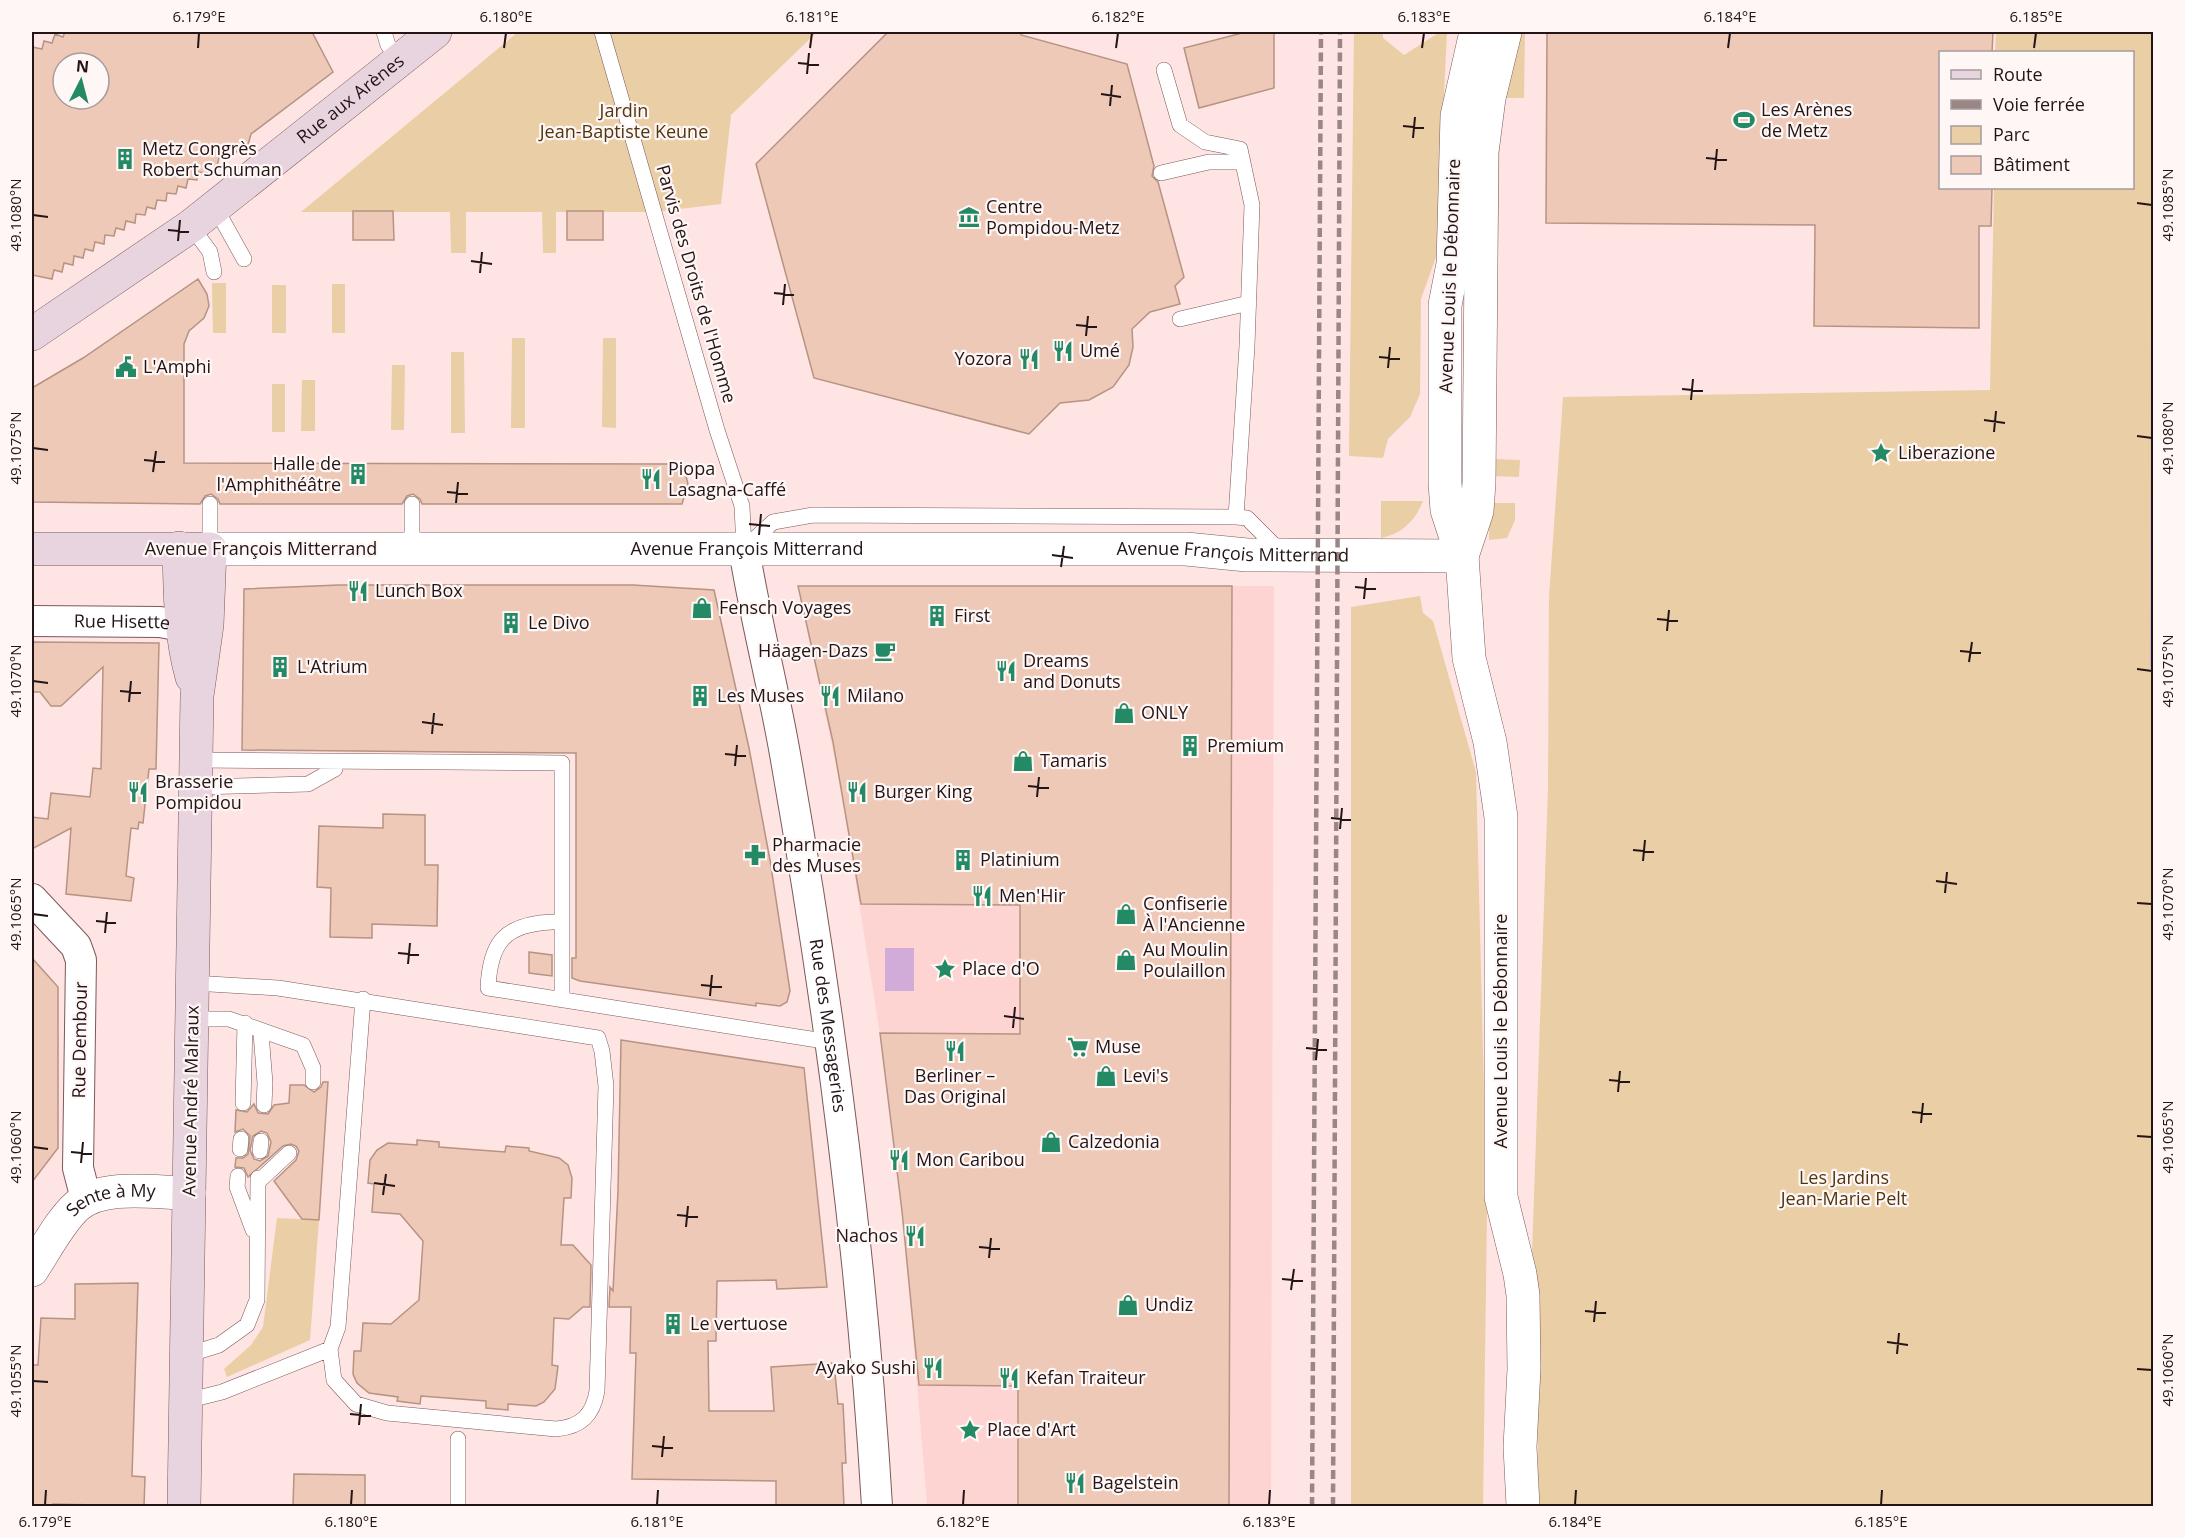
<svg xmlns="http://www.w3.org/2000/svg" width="2185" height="1538" viewBox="0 0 2185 1538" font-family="'Open Sans',sans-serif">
<rect width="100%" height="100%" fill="#fee4e3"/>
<path fill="#fed4d3" d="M798,586H1274L1271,1506H927L905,1238L884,1060L841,789Z"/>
<path fill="#eacea5" d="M518,32H817L731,115L721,204L655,212H556V253H543L542,212H466V253H451L450,212H301Z
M1354,32H1383V38L1404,55L1440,32H1447L1436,257L1421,299L1420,394L1410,417L1388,439L1383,458L1349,456Z
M1514,32H1525L1524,98H1503L1500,117L1495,459L1520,460L1519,477L1489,476L1491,154L1498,97Z
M1996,32H2153V1506H1538L1537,1317L1532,1254L1548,789L1549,597L1563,397L1990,390L1994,188H2132V52H1995Z
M212,283H226V333H213Z
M332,284H345V333H332Z
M272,285H286V333H272Z
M512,338H525V428H511Z
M603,338H616V428L602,427Z
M451,352H464L465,433H451Z
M392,365H405L404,430H391Z
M302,380H315V431H301Z
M272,384H285V432H272Z
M1381,501H1423C1415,521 1402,534 1381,538Z
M1489,503H1515V520L1507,538L1489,540Z
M1420,596L1423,613L1433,621L1476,772L1487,1210L1483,1506H1351V607Z
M277,1218L319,1220L310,1340L227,1377L224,1369L251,1345L263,1327Z"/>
<path fill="#d1acd9" d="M2153,291L2154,675H2153L2150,666L2151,301Z
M885,948H914V991H885Z"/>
<path fill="#eec9b7" stroke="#b69382" stroke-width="1.5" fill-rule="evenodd" d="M65,32H312L333,72L251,134L248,145L240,144L238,152L229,151L228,159L219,158L217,166L209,165L207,173L198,172L197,180L188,179L186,188L178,186L176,194L167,193L166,201L157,200L155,209L147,207L145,215L136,214L135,223L126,221L124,230L116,228L114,236L105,235L104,244L95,242L93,251L85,249L83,258L74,256L73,265L64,263L62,272L54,270L52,279L32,275V47L42,49L44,41L52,43L55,34L63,37ZM63,63H99V99H63Z
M888,32H1020L1021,35L1127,64L1154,166L1152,176L1158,182L1184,277L1175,286L1180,304L1150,312L1132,329L1133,347L1129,365L1113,387L1089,400L1060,403L1029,434L814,378L756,164Z
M1246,32H1274V88L1199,108L1184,48Z
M1547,32H1993L1992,52H1941V188H1992L1991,226H1979V328L1814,326L1815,225L1546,223Z
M353,211H393L394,240H353Z
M567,211H603V240H567Z
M198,279L207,294L209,306L204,318L189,331L184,344V463L683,464L688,484L682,504H422L420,499L413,494L407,496L402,504H220L218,499L211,494L205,496L200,504L32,502V388L83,358Z
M339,585H633L714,590L749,748L770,860L790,991L787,1002L780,1006L756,1003V1006L580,981L572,978V958H576V753L242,750L244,589Z
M798,586H1232L1229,1506H1018V1386L919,1385L902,1211L880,1033L1020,1034V905L861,904L833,742Z
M32,642L159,643L156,769H149L143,823L139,822L138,829L131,828L126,876L134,878L131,901L66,894L71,828L32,849V817L48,819L51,793L90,797L93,768L101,769L103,667L61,706H51L40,692H32Z
M383,814L425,815V865H438L437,926L372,924V938L330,937L331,888L317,887L319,826L383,828Z
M529,952L552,955V976L529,973Z
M32,958L58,987V1148L32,1182Z
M621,1040L804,1068L827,1287L777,1289L776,1280L717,1281L716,1341H708L709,1411H774L771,1367L834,1363L838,1404H843L846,1463H842L844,1506H776V1481L632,1479L636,1353H630L631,1307H609L610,1287L613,1291L618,1191Z
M323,1082H328L319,1220L302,1219L274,1181L296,1160L299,1151L296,1146L291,1144L283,1146L248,1177L244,1168L235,1167L236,1158H243L248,1154L250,1136L243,1129L235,1132L236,1110L247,1112L254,1104L258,1113L268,1114L274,1105L289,1103L290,1085H304L314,1092L321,1087ZM261,1131L267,1133L271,1142L268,1156L260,1161L254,1159L250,1150L253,1136Z
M417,1140L439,1142V1147L505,1152L506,1146L529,1148V1151L559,1158L568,1165L572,1178L571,1198H564L561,1245H573L591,1265L590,1307H583L569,1319L554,1318L552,1365L558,1366L555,1389L544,1402L536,1406L508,1404V1410L486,1408V1401L421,1396L420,1404L397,1401L398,1397L369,1393L357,1383L353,1374L354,1351H361L363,1323L391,1324L419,1300L423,1241L400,1214L372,1212L374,1184L368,1183L370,1160L377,1150L388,1143L417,1145Z
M138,1283L132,1476L145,1477L144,1506L53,1504V1506H32V1365H38L41,1318L75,1319V1284Z
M294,1474L365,1475V1506H293Z"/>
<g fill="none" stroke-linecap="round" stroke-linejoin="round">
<defs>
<path id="service" d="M384,32L388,45L399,59
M602,32L717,430L742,506L744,549
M1164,70L1180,125L1205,142L1240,149L1252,205L1247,346L1236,517
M1161,173L1209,162H1243
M215,207L244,259
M191,226L210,252L214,272
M1180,319L1249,303
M748,545L773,522L813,515L1236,517L1247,518L1282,553
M210,549V504
M412,550V504
M196,760L562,763V1000
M196,787L308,784L335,769
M552,922C504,924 490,943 488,988L830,1042
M193,983L278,988L598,1038L602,1051L606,1086L597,1391C593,1415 581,1427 556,1429L387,1413L356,1404L334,1380L330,1349
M193,1019H229L303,1045L313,1068V1082
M261,1033L265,1083L264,1105
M243,1103L245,1023
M240,1149L241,1139
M260,1151L261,1141
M238,1176L237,1187L253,1230
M258,1182L289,1153
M187,1355L219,1345L247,1325L257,1300L258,1178
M186,1401L222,1392L330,1349L338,1327L363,999
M458,1506V1439"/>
<g id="minor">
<path id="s1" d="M744,549C755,618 773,685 785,754C829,1003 862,1254 877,1506"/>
<path id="s2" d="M32,621L160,622L182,626L200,640"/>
<path d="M32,899L76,946L81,960L78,1168L86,1199"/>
</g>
<g id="tertiary">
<path d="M1476,32L1457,116L1453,264L1445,305V483L1447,510L1462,556L1469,658L1490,742L1501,817V1197L1520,1274L1523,1295L1524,1369L1520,1447L1523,1506"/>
<path id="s3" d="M210,549H1186L1247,555L1462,556"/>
<path d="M1462,556L1477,511L1479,483L1482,152L1489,98L1505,32"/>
<path id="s4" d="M32,1270C44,1252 60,1221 77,1206C104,1183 155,1193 189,1193"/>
</g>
<g id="secondary">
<path id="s5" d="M32,334L191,226L435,32"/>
<path d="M179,548C180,592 180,635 192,677"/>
<path d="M32,549H210L207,625L197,696L184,1506"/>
</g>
</defs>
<use href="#service" stroke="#7d5859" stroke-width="16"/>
<use href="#minor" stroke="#7d5859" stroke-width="32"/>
<use href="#tertiary" stroke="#7d5859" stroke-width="34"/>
<use href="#secondary" stroke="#7d5859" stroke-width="34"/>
<use href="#service" stroke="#fff" stroke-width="15"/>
<use href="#minor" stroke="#fff" stroke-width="30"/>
<use href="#tertiary" stroke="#fff" stroke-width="33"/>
<use href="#secondary" stroke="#e8d4de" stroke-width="33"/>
<path stroke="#9b8686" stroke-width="4.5" stroke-dasharray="9 4.5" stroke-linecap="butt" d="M1312,1506L1321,32
M1333,1506L1340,32"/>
</g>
<path fill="none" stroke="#231415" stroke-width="2" d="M198,48L199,33M504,48L506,33M810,48L812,33M1116,48L1118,33M1422,48L1424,33M1728,48L1730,33M2034,48L2036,33M798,63L819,65M807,74L809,53M1101,94L1121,97M1110,106L1112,85M1403,126L1424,128M1413,138L1415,117M1706,158L1727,160M1715,170L1717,149M2137,203L2152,205M33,215L48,217M168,230L189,232M178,241L180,220M471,261L492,264M480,273L482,252M774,293L794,295M783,305L785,284M1076,325L1097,327M1086,336L1088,316M1379,357L1400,359M1388,368L1390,347M1682,389L1703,391M1691,400L1693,379M1984,420L2005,423M1994,432L1996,411M2137,436L2152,438M33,448L48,450M144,460L165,462M153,472L156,451M447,492L468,494M456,503L458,482M749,524L770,526M759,535L761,514M1052,555L1073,558M1061,567L1064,546M1355,587L1376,589M1364,599L1366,578M1657,619L1678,621M1667,631L1669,610M1960,651L1981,653M1969,662L1972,642M2137,669L2152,671M33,681L48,683M120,691L141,693M129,702L131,681M422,722L443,725M432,734L434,713M725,754L746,756M735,766L737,745M1028,786L1049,788M1037,797L1039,777M1331,818L1351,820M1340,829L1342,808M1633,850L1654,852M1643,861L1645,840M1936,881L1957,884M1945,893L1947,872M2137,903L2152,904M33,914L48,916M96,921L116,923M105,933L107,912M398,953L419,955M408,964L410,943M701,985L722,987M710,996L712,975M1004,1016L1024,1019M1013,1028L1015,1007M1306,1048L1327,1050M1316,1060L1318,1039M1609,1080L1630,1082M1618,1092L1620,1071M1912,1112L1932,1114M1921,1123L1923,1103M2137,1136L2152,1137M33,1147L48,1149M71,1152L92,1154M81,1163L83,1142M374,1183L395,1186M383,1195L386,1174M677,1215L698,1217M686,1227L688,1206M979,1247L1000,1249M989,1258L991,1238M1282,1279L1303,1281M1291,1290L1294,1269M1585,1311L1606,1313M1594,1322L1596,1301M1887,1342L1908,1345M1897,1354L1899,1333M2137,1369L2152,1370M33,1381L48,1382M350,1414L371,1416M359,1425L361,1404M652,1446L673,1448M662,1457L664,1436M45,1505L46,1490M351,1505L352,1490M657,1505L658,1490M963,1505L964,1490M1269,1505L1270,1490M1575,1505L1576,1490M1881,1505L1882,1490"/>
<defs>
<symbol id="stadium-bare" viewBox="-9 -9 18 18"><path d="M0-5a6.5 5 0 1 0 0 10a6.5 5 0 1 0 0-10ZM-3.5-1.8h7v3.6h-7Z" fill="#248a65" stroke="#fff6f6" stroke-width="2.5" paint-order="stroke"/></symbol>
<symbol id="building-bare" viewBox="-9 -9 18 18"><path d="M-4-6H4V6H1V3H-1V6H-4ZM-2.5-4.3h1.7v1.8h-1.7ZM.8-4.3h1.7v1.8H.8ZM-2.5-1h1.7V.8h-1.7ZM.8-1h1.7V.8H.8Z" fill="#248a65" stroke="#fff6f6" stroke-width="2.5" paint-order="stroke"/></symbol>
<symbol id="museum-bare" viewBox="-9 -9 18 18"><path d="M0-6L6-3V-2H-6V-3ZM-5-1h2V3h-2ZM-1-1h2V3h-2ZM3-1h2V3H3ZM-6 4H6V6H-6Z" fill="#248a65" stroke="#fff6f6" stroke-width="2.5" paint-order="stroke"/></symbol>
<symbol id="restaurant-bare" viewBox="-9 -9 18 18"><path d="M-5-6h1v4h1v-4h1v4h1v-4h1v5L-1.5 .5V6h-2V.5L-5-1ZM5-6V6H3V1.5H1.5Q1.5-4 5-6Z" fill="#248a65" stroke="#fff6f6" stroke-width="2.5" paint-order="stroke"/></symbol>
<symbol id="civic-bare" viewBox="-9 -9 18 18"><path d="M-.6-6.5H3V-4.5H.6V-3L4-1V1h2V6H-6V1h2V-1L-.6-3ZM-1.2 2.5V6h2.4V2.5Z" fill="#248a65" stroke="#fff6f6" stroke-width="2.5" paint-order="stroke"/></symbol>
<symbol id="sight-bare" viewBox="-9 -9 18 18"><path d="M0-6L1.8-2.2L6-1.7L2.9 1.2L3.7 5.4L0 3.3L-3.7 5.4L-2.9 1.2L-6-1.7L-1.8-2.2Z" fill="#248a65" stroke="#fff6f6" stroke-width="2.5" paint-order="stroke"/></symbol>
<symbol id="shop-bare" viewBox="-9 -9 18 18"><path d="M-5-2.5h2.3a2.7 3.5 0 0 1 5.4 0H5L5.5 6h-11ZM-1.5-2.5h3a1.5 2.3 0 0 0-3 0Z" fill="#248a65" stroke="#fff6f6" stroke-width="2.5" paint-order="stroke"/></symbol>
<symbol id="cafe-bare" viewBox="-9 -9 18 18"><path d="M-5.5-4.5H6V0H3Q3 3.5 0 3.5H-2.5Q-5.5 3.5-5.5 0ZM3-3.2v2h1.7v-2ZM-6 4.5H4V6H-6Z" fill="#248a65" stroke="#fff6f6" stroke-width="2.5" paint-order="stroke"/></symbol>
<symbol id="pharmacy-bare" viewBox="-9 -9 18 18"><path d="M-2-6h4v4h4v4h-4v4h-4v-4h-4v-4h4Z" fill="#248a65" stroke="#fff6f6" stroke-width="2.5" paint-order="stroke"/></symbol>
<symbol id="supermarket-bare" viewBox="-9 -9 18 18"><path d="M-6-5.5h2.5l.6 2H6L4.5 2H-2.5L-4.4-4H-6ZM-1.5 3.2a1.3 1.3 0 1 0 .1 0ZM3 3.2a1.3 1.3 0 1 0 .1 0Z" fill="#248a65" stroke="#fff6f6" stroke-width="2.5" paint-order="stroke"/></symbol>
</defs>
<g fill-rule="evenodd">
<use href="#stadium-bare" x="1729" y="105" width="30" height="30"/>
<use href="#building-bare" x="110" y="144" width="30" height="30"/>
<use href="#museum-bare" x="954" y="202" width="30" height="30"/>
<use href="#restaurant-bare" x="1048" y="336" width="30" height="30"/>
<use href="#restaurant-bare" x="1014" y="344" width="30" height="30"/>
<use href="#civic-bare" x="111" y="352" width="30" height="30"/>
<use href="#sight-bare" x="1866" y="438" width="30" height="30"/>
<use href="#building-bare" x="343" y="459" width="30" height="30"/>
<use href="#restaurant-bare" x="636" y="464" width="30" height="30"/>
<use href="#restaurant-bare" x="343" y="576" width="30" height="30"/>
<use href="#shop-bare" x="687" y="593" width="30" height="30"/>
<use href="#building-bare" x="922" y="601" width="30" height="30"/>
<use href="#building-bare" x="496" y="608" width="30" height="30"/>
<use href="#cafe-bare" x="870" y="636" width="30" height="30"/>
<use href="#building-bare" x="265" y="652" width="30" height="30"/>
<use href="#restaurant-bare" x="991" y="656" width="30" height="30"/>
<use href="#building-bare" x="685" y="681" width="30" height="30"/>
<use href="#restaurant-bare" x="815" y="681" width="30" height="30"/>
<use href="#shop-bare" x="1109" y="698" width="30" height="30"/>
<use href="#building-bare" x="1175" y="731" width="30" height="30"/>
<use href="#shop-bare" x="1008" y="746" width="30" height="30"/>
<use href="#restaurant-bare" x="123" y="777" width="30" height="30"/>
<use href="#restaurant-bare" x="842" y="777" width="30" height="30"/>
<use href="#pharmacy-bare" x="740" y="840" width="30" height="30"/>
<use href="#building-bare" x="948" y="845" width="30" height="30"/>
<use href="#restaurant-bare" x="967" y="881" width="30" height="30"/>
<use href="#shop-bare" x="1111" y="899" width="30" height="30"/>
<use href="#shop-bare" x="1111" y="945" width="30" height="30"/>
<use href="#sight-bare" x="930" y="954" width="30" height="30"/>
<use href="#supermarket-bare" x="1063" y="1032" width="30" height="30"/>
<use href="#restaurant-bare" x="940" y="1036" width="30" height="30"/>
<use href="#shop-bare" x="1091" y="1061" width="30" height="30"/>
<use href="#shop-bare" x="1036" y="1127" width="30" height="30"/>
<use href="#restaurant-bare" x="884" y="1145" width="30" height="30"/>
<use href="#restaurant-bare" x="900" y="1221" width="30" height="30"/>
<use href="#shop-bare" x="1113" y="1290" width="30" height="30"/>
<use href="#building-bare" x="658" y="1309" width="30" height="30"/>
<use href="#restaurant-bare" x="918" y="1353" width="30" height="30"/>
<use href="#restaurant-bare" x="994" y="1363" width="30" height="30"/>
<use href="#sight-bare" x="955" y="1415" width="30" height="30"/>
<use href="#restaurant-bare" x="1060" y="1468" width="30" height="30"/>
</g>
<g text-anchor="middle" stroke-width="4.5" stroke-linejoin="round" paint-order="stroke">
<g font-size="18" fill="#231415" stroke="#fff6f6">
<text dy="6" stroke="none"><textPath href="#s5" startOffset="396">Rue aux Arènes</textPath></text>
<text transform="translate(1450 276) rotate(-88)" y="6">Avenue Louis le Débonnaire</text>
<text transform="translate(696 284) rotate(74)" y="6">Parvis des Droits de l'Homme</text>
<text x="261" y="555">Avenue François Mitterrand</text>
<text dy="6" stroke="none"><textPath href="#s3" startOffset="537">Avenue François Mitterrand</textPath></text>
<text dy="6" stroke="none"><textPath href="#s3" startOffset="1023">Avenue François Mitterrand</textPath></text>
<text dy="6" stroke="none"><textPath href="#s2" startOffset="90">Rue Hisette</textPath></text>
<text dy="6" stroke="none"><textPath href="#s1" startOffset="484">Rue des Messageries</textPath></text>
<text transform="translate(1501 1031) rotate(-90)" y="6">Avenue Louis le Débonnaire</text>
<text transform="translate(80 1040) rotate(-89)" y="6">Rue Dembour</text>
<text transform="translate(191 1101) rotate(-89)" y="6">Avenue André Malraux</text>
<text dy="6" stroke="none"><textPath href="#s4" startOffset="114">Sente à My</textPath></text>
</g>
<g font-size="18" fill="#231415" stroke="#fff6f6" text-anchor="start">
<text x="1761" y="116">Les Arènes<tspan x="1761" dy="21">de Metz</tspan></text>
<text x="142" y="155">Metz Congrès<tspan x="142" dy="21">Robert Schuman</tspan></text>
<text x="986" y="213">Centre<tspan x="986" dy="21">Pompidou-Metz</tspan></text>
<text x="1080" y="357">Umé</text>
<text x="1012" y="365" text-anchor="end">Yozora</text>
<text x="143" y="373">L'Amphi</text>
<text x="1898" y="459">Liberazione</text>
<text x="341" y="470" text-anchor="end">Halle de<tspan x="341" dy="21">l'Amphithéâtre</tspan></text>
<text x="668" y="475">Piopa<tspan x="668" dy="21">Lasagna-Caffé</tspan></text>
<text x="375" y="597">Lunch Box</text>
<text x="719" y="614">Fensch Voyages</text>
<text x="954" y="622">First</text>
<text x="528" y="629">Le Divo</text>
<text x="868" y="657" text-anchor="end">Häagen-Dazs</text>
<text x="1023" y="667">Dreams<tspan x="1023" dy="21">and Donuts</tspan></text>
<text x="297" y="673">L'Atrium</text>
<text x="717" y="702">Les Muses</text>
<text x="847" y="702">Milano</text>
<text x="1141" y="719">ONLY</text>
<text x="1207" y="752">Premium</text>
<text x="1040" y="767">Tamaris</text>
<text x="155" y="788">Brasserie<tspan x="155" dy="21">Pompidou</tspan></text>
<text x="874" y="798">Burger King</text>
<text x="772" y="851">Pharmacie<tspan x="772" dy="21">des Muses</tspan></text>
<text x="980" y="866">Platinium</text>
<text x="999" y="902">Men'Hir</text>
<text x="1143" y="910">Confiserie<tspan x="1143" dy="21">À l'Ancienne</tspan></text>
<text x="1143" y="956">Au Moulin<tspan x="1143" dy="21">Poulaillon</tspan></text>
<text x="962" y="975">Place d'O</text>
<text x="1095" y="1053">Muse</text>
<text x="955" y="1082" text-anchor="middle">Berliner –<tspan x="955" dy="21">Das Original</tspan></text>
<text x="1123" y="1082">Levi's</text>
<text x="1068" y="1148">Calzedonia</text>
<text x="916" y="1166">Mon Caribou</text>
<text x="898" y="1242" text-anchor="end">Nachos</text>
<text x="1145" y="1311">Undiz</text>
<text x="690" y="1330">Le vertuose</text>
<text x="916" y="1374" text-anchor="end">Ayako Sushi</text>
<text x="1026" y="1384">Kefan Traiteur</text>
<text x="987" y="1436">Place d'Art</text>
<text x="1092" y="1489">Bagelstein</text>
</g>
<g font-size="18" fill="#4e3710" stroke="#fff6f6">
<text x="624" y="117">Jardin<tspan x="624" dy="21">Jean-Baptiste Keune</tspan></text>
<text x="1844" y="1184">Les Jardins<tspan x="1844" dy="21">Jean-Marie Pelt</tspan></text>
</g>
</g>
<rect width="2185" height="1538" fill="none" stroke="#fff6f6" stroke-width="66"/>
<rect x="1939" y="51" width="195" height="138" fill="#fff6f6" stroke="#a79c9c" stroke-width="1.5"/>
<rect x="1951" y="70" width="30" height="9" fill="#e8d4de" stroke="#a79c9c" stroke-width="1.5"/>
<text x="1993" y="81" font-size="18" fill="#231415">Route</text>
<rect x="1951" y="100" width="30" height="9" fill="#9b8686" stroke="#a79c9c" stroke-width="1.5"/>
<text x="1993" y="111" font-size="18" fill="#231415">Voie ferrée</text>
<rect x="1951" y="126" width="30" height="18" fill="#eacea5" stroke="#a79c9c" stroke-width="1.5"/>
<text x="1993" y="141" font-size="18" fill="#231415">Parc</text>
<rect x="1951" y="156" width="30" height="18" fill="#eec9b7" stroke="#a79c9c" stroke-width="1.5"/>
<text x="1993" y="171" font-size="18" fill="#231415">Bâtiment</text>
<g transform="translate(81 81) rotate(6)"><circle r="28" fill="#fff6f6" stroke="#a79c9c" stroke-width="1.5"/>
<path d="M0-4.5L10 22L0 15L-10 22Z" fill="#248a65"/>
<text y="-9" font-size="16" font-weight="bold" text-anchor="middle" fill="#231415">N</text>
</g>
<rect x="33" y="33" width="2119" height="1472" fill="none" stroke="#231415" stroke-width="2"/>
<g font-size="15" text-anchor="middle" fill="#231415">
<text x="199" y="22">6.179°E</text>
<text x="506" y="22">6.180°E</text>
<text x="812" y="22">6.181°E</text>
<text x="1118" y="22">6.182°E</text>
<text x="1424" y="22">6.183°E</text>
<text x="1730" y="22">6.184°E</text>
<text x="2036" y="22">6.185°E</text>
<text transform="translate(2168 205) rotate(-90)" y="5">49.1085°N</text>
<text transform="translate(16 215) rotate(-90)" y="5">49.1080°N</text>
<text transform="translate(2168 438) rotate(-90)" y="5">49.1080°N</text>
<text transform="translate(16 448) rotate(-90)" y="5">49.1075°N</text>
<text transform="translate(2168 671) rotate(-90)" y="5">49.1075°N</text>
<text transform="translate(16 681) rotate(-90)" y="5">49.1070°N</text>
<text transform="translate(2168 904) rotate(-90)" y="5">49.1070°N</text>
<text transform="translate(16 914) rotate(-90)" y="5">49.1065°N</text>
<text transform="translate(2168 1137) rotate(-90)" y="5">49.1065°N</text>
<text transform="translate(16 1147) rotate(-90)" y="5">49.1060°N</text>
<text transform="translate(2168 1370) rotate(-90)" y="5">49.1060°N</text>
<text transform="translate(16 1381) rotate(-90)" y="5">49.1055°N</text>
<text x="45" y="1527">6.179°E</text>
<text x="351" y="1527">6.180°E</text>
<text x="657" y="1527">6.181°E</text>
<text x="963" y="1527">6.182°E</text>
<text x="1269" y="1527">6.183°E</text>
<text x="1575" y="1527">6.184°E</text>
<text x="1881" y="1527">6.185°E</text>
</g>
</svg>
